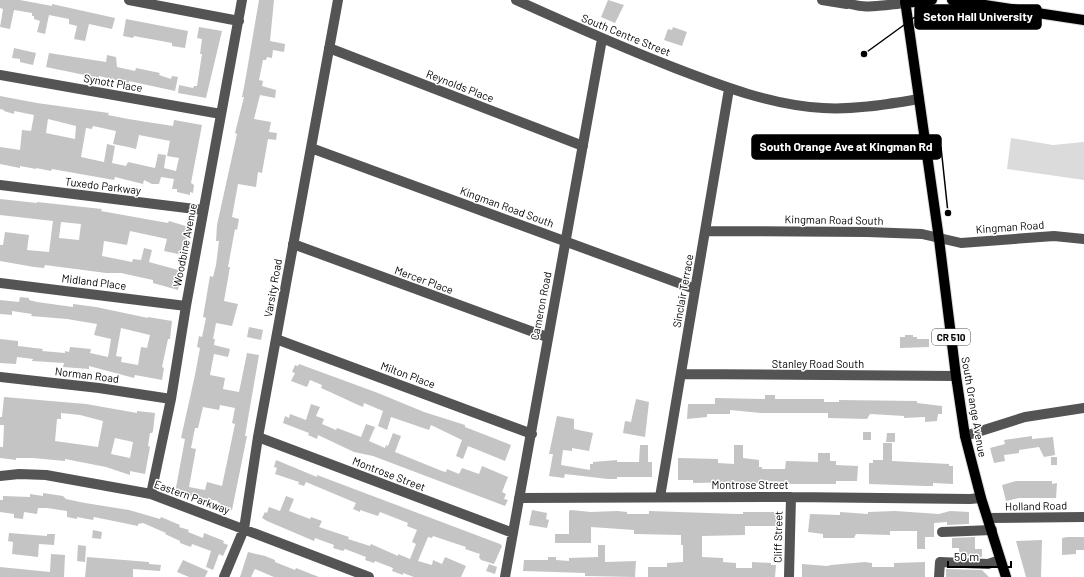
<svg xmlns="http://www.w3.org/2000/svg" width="1084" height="577" viewBox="0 0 1084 577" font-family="Barlow,sans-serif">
<rect width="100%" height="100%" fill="#fff"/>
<path fill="#dbdbdb" d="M1011,138L1053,145L1084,142V180L1007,169Z"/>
<path fill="#c4c4c4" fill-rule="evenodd" d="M0,0H20L52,6V4L115,18L112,29L89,24L85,41L74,39L77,26L69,24V19L49,15L45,34L37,32L40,21L34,19V16H32V13L14,10L10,29L0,27L3,9L0,8Z
M259,0H274L270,41L285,44L284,52L273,50L272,58L267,57L266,60H263L259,80L263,81L262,86L276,90L275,98L260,95L254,119L271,122L269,132L277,133L276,140L268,139L262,173L258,172L256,187L238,184L232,217L239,219L237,230L235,229L228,267H230L224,301L238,304L232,326L216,323L213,339H215L214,345L230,349L228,357L214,354L210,375L225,378L223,389L239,392L247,353L259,355L245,436H247L232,510L219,508L220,503L217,502L218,501L175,493L185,439L181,438L195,375L200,348L197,347L199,336L202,337L206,318L203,317L210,276L213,277L216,265L219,241H216L217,225L237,134L235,133L244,97H242L245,82ZM220,405L235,408L232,423L235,424L222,486L207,482L205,490L189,487L196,449L191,448L195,428H198L203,407L219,410Z
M608,0L624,5L615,23L601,17Z
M126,19L188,31L185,48L172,46V43L134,36L133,38L123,36Z
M199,27L222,31L206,98L178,93L179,85L193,88L194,86H197L202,54H200L202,39L197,38Z
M673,27L687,32L682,46L664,40L668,29L672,30Z
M14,48L36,53L33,65L20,62V59L12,58Z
M49,53L106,62L107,55L116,57L117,67L135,71L136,68L160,73L159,75L171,79L172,76L178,77L175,91L129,81V83L99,76V78L46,67Z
M0,96L37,103L109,113L108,115L128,119L173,126L174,120L202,125L191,183L194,185L193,193L190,192V195L177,192V189H172L174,179L161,177L159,184H152L144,180L143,184L115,177L114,180L52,169L51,171L36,168V169L20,166V168L0,164V147L20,150L22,130L31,131L34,115L14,111V114L4,111V110L0,109ZM48,119L76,126L75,139L46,133ZM93,126L116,131L113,144L128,147L136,149L139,135L170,141L167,156L179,158L176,171L164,168L166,155L158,154L155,168L128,162L126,166L112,163L115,146L107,144L104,162L81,157L86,128L92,129Z
M0,199L37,203V202L102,209L101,211L168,223L169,221L189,227L183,255L164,251L167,239L130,231L127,245L104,241L102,256L132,262L133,259L141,260L144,248L152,250L149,262L182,271L178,290L153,283V280L121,273H106L45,265L44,268L34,267L0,261V245H3L5,232L29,235L27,250L49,252L53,221L0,215ZM61,222L81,224L79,240L59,238Z
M20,297L29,298V300L37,302L73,307V304L96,307L148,318V317L172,321L170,339H168L162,367L164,368L162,380L135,375L134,378L89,366V369L63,367L64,363L32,361L33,359L17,357L16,364L0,363V339L18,341V346L43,349L42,351L65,353V351L69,352L70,347L91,349L90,353L108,357L111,339L94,335L97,324L67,319L31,316L32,314L12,311V315L0,314V300L19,302ZM121,328L150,335L147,348L141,347L138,365L121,362L122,357L116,356Z
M249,327L263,330L261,340L247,337Z
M905,335H913V337H917V339H929V347L900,348V337H905Z
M299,364L378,393L424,412L465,425V427L511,445L505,461L468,446L463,459L456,456L462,440L431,425L429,430L391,417L387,430L378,426L383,411L364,403L363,407L356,404L330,392L321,388L322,385L310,380L307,387L291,381L295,373L292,372L295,365L298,366Z
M765,395H775V399H824V402H839V400L917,401V403L942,406V414H938L937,421L925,422V417L904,418V416L870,414L867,419L828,418V413H761L730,410V414H707V417L687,419L688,404H715V398L765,399Z
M4,397L86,404L137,413V411L155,413L153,431L152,433H150L148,446L150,447L145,474L130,471V475L106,467L65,459V461L33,458H16V460L0,458V447H3L4,425H0V417H2ZM61,413L80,415L103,421L98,447L55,441L57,419H61ZM115,438L133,442L130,458L111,454Z
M636,399L649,402L645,437L623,433L625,421L631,422Z
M311,404L320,407L316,416L324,419L322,424L336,430L337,428L361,437L366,424L375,427L369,441L385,448L386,445L388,446L393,433L401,436L395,452L442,471L446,472L447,469L459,474L462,468L479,474L482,466L508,477L502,492L506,494L504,499L508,500L505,506L373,456L354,452L318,435L317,439L308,435L309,433L283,423L285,416L289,418L290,414L306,420Z
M557,416L574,419V429L593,433L589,451L572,448V451L563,450L561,465L590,470V464H593V462L617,460V462H639L640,445H648V462H652V477H617V479H608L565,474L564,478L549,476L553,454H549Z
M863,432H871V440H863Z
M887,433H895V442H886Z
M1032,436V439L1053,437L1055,455L1044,457L1039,447L1019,450V453L1004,455L1005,461L994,463L990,448L1005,444L1004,440Z
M883,443H892V461L949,464V466H953V484L933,483V486H926L869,484V463H873V460H883Z
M734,445H743V458L759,460V467H762V469H785L786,461L818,462V453H830V461H836V465L858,466L857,481H836V484H788V482L761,481V483H744V482L693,483V480H678V458L718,459V463L734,464Z
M1051,457H1057V465H1051Z
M276,460L317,477V475L500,544L502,546L494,564L481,560L479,557L480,554L465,549L466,547L433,536L432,538L428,537L418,561L432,565L433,560L442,564L445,557L466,566L461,577H414L403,573V575L392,571L393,568L375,561L374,563L365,560L366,557L345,549L343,551L333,548L334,545L315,538L314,541L267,521L262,518L265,512L267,513L269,507L280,511L286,496L294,499L289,511L310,519L311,517L322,521L319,527L349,537L348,539L370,546L371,544L398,556V554L410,559L416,544L412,542L417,530L407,526L408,523L380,512L378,516L360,510V512L353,509L356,503L306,482L304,486L298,484L299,482L275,474L277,468L274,467Z
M1016,481H1052V484L1057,483L1056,498H1019L1006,501L1002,485Z
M43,493L63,496L66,499L85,503L129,510L160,519L161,517L180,525L179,527L189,530L188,532L203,538L204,533L224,541L223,543L228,545L223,556L219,554L213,570L206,567L211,551L192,544L191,547L180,543V541L165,534L166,533L143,523L138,524V526L94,517L93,520L77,517V519L67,517V511L47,508H38L37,514L24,512L23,519L14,518V514L0,512V500H3V496L30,497V494L43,496Z
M532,510L547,513L546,519L549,520L547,528L529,525Z
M571,510L591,512L617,511L627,512V514H649V511L737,514H743V512H781L780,526H745V535L702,536V557L723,558V562L736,563V568H752V562L771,563V565H776L775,577H648V567H667V563L683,562V545H681V535L634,534V530L591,527V543H555V534H569V511Z
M895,511L939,514L950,511L969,512V524L947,525V522L934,523V537H925V549H917V531H890V535L856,534L854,538H823V534L808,532L810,514L840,515V512L868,514V512Z
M93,530L102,532L101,539L92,538Z
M9,533L47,536V534H55L54,545L39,544L38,557L12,554L13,542L8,541Z
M975,537V549H982V557L959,556V548H952V538Z
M1067,537H1084V550H1076V554L1062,555V538Z
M1042,540L1041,577H1026L1016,541Z
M78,545L86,546L85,562L77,561Z
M598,545H605V562L636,561L635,577L585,576V573L523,571L524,560H548V557H556V560L569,561V558L598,557Z
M248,552L265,556L275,560V562L295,570L296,568L319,577H274L255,569L251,577H240Z
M51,554L65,555L64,577H0V567L50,572Z
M87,557L149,562V564L161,565L160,571L133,569V577H85Z
M183,560L208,571L205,577H189L177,572Z
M865,562L872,563V567H894V563L925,562V577H802V564L827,566L831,565Z
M489,564L497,567L495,574L486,571Z
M946,569L982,570L989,577H946Z"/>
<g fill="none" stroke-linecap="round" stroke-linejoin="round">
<defs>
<path id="major" d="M905,0L939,239L956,376L965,436L981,498L1006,577
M952,0L1084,20
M905,3L932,0"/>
</defs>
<use href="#major" stroke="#dbdbdb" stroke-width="12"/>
<path stroke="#545454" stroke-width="10" d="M129,0L239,21
M516,0C569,24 621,47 675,68C722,86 771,105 823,108C855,110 888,104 919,99
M822,0L847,4
M841,0C860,11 884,5 905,3
M329,48L583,146
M0,75L221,114
M311,148L695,289
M0,185L203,210
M705,231L867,232L922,234L961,243L1054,236L1084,239
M293,244L547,337
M0,283L186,306
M276,339L532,434
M681,374L956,376
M0,377L99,388L171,399
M965,436L1025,417L1084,408
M258,437L513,533
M0,476L19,474L46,475L151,494L369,577
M151,494L171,399L186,306L242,0
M660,497L729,89
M519,498L791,497L970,499L981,498
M988,518L1084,517
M942,532L992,530
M224,577L244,529L258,437L338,0
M505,577L602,39
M789,577L791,497
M939,577L940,562L988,564L1000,560"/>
<use href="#major" stroke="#000" stroke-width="10"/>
</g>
<g text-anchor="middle" stroke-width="3" stroke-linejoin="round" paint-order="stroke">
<rect fill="#fff" stroke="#4c4c4c" stroke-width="1" x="932" y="329" width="38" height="16" rx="3"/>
<g font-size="10" font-weight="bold" fill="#000">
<text x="951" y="341">CR 510</text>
</g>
<g font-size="11" fill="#000" stroke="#fff">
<text transform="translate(626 35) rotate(22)" y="4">South Centre Street</text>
<text transform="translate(113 83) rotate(10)" y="4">Synott Place</text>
<text transform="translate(460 86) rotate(21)" y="4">Reynolds Place</text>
<text transform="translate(103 186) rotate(7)" y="4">Tuxedo Parkway</text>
<text transform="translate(507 207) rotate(20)" y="4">Kingman Road South</text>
<text transform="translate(834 220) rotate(1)" y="4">Kingman Road South</text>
<text transform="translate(1010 227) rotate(-4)" y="4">Kingman Road</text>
<text transform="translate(185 245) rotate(-79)" y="4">Woodbine Avenue</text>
<text transform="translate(424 280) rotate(20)" y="4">Mercer Place</text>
<text transform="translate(94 282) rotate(7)" y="4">Midland Place</text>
<text transform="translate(273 288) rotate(-80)" y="4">Varsity Road</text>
<text transform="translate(683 291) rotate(-80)" y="4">Sinclair Terrace</text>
<text transform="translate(541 306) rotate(-79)" y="4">Cameron Road</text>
<text x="818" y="368">Stanley Road South</text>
<text transform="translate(87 375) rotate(7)" y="4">Norman Road</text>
<text transform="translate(408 375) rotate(20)" y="4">Milton Place</text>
<text transform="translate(974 407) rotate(80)" y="4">South Orange Avenue</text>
<text transform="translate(389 474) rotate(21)" y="4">Montrose Street</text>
<text x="750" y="489">Montrose Street</text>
<text transform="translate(192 497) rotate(20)" y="4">Eastern Parkway</text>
<text transform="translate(1036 506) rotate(-1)" y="4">Holland Road</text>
<text transform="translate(778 537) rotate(-89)" y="4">Cliff Street</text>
</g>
</g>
<path fill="none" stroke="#000" stroke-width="1.5" d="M864 54L915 17M948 213L941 147"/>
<g fill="#000" stroke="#fff" stroke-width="1.5">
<circle cx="864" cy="54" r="4"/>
<circle cx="948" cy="213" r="4"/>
</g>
<g fill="#000" stroke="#000" stroke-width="1.5">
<rect x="915" y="5" width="126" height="24" rx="4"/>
<rect x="752" y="135" width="189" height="24" rx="4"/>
</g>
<g font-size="12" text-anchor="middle" font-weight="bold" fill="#fff">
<text x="978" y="21">Seton Hall University</text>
<text x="846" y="151">South Orange Ave at Kingman Rd</text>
</g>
<path d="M948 561v6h63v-6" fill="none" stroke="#000000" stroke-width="2"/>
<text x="954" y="561" font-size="12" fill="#000000" stroke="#ffffff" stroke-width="3" paint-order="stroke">50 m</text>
</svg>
